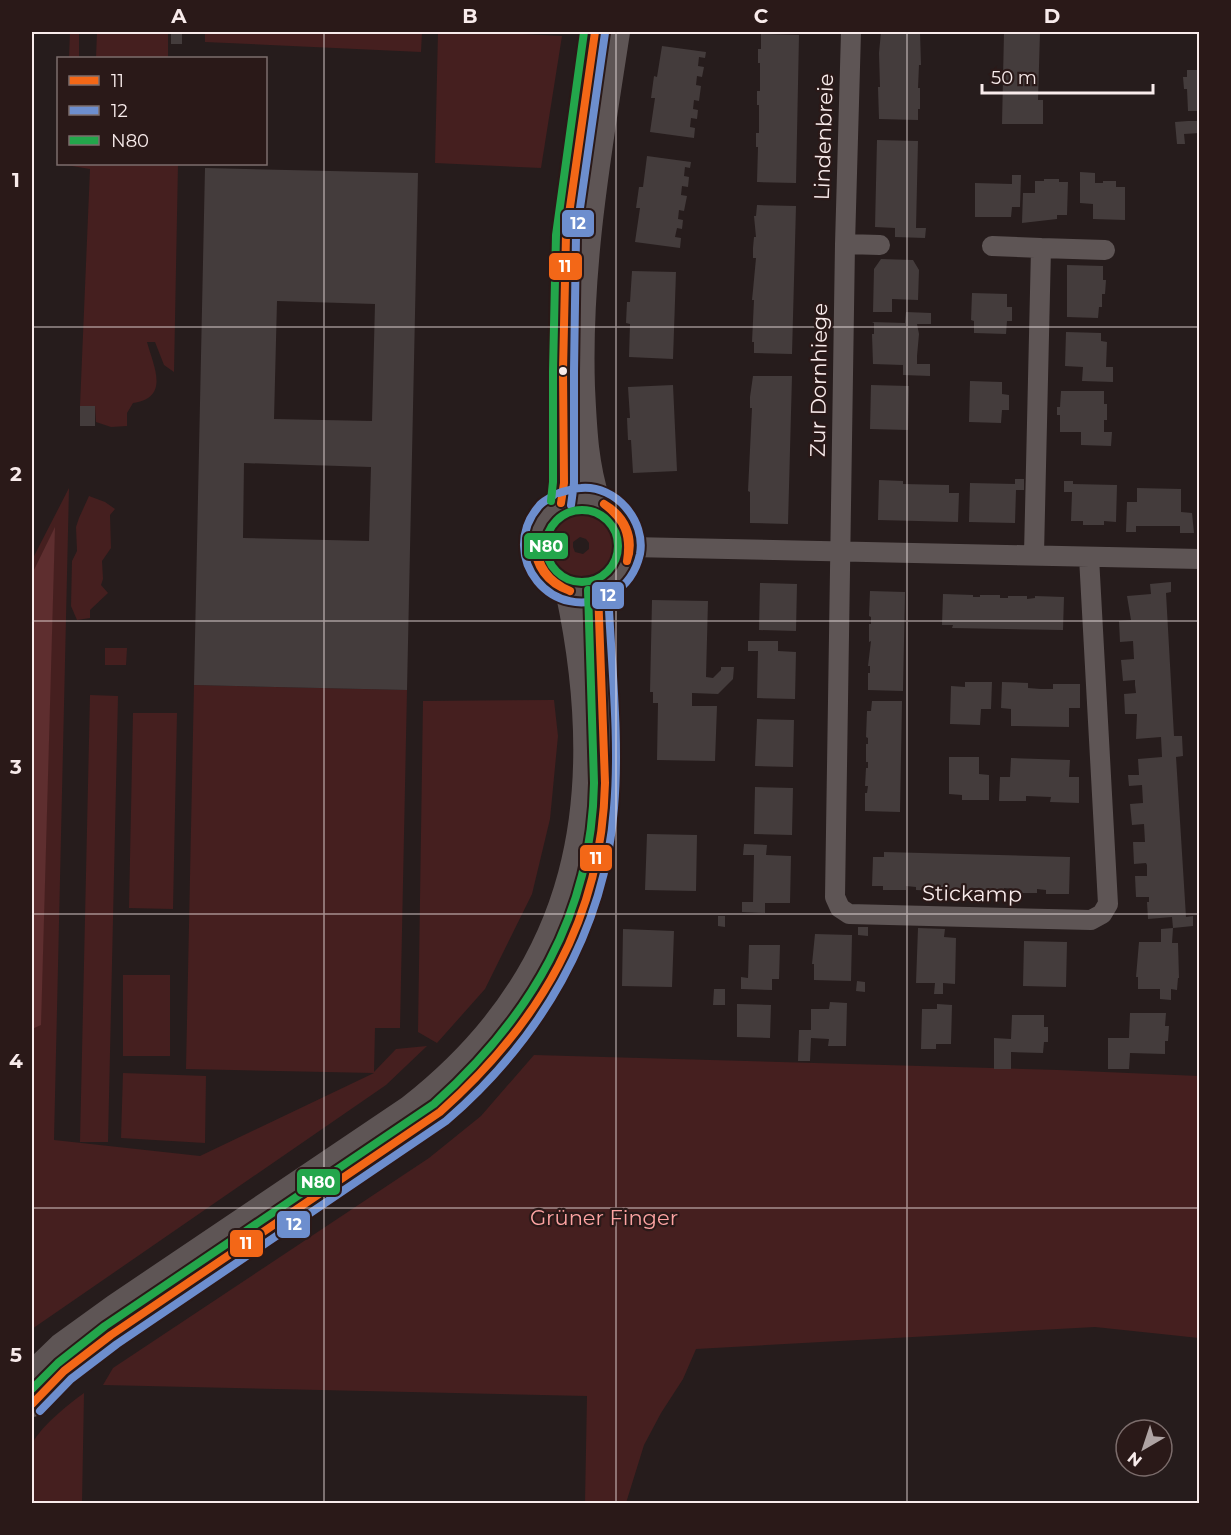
<svg xmlns="http://www.w3.org/2000/svg" width="1231" height="1535" viewBox="0 0 1231 1535" font-family="Montserrat,sans-serif">
<rect width="100%" height="100%" fill="#261c1c"/>
<path fill="#451f1f" fill-rule="evenodd" d="M70,32H79V58H69Z
M97,32H168V58H96Z
M205,32H422L421,52L205,42Z
M438,32H484L562,36L541,168L435,163Z
M66,164H178L174,372L164,365L155,342H147C153,365 171,398 133,403L127,413V426L111,427L96,422L95,406H80L90,169L66,165Z
M69,488L54,1140L200,1156L374,1073L186,1069L194,685L407,690L400,1028H375L374,1072L396,1049L427,1046L386,1085L32,1329V560Z
M89,496L105,502L115,509L110,515L111,548L102,561L103,579L101,585L108,593L90,610V618L77,620L71,606L72,561L77,551L76,527L79,518Z
M582,514C624,519 622,576 582,576C542,576 540,518 582,514ZM580,537L586,539L589,543V549L583,554L575,552L573,547V542Z
M105,648H127L126,665H105Z
M90,695L118,696L108,1142H80Z
M554,700L558,736L550,819L532,894L485,989L437,1043L418,1032L423,701Z
M133,713H177L173,909L129,908Z
M123,975H170V1056H123Z
M534,1055L1058,1070L1199,1076V1338L1095,1327L696,1349L683,1379L661,1413L644,1445L626,1503H585L587,1396L103,1385L113,1368L429,1158L481,1116Z
M123,1073L206,1076L205,1143L121,1138Z
M84,1393L82,1503H32C31,1489 28,1460 32,1446C35,1431 71,1402 84,1393Z"/>
<path fill="#5e2e2f" d="M55,527L41,1025L32,1029V574Z"/>
<path fill="#443c3c" fill-rule="evenodd" d="M171,32H182V44H171Z
M881,32H920L921,65H919L918,88H920V109H918V120L879,119L878,87H880L879,53Z
M1004,32H1040L1038,100H1043V124H1002Z
M761,34L799,35L796,183L757,182L758,147H756V133H759V105H757V91H760V63H758V49H761Z
M662,46L706,52L705,58L699,57L698,66L704,67L702,77L697,76L696,85L701,86L699,101L694,100L693,109L698,110L697,119L691,118L690,127L695,128L694,138L650,132L655,98H651L654,76L657,77Z
M1187,70H1200V111H1188L1187,89H1184L1183,77H1187Z
M1188,121H1200V133L1184,134L1185,144H1177L1175,122Z
M877,140L918,141L916,228H926L925,238L895,237V228L875,227Z
M647,156L691,162L690,168L685,167L684,176L689,177L688,187L682,186L681,195L687,196L684,211L679,210L678,219L683,220L682,229L677,228L675,237L681,238L680,248L635,242L640,208H636L639,187H643Z
M205,168L418,173L407,690L194,685ZM277,301L375,304L372,421L274,419ZM244,463L371,467L369,541L243,538Z
M1080,172L1095,173V183H1103V181H1116V187H1125V220L1093,219V204L1080,203Z
M1012,175H1021L1020,207H1012L1011,217H975V183L1012,184Z
M1044,179H1059V182H1068L1067,215H1057V219L1022,223L1023,193H1035V181H1044Z
M757,205L796,206L792,354L754,353V342H752L754,300H752L753,290L756,258H753V248L754,237H756L754,216H756Z
M881,259L913,260L919,270L918,300L892,299V312H873L874,269Z
M1067,265L1103,266V280H1106L1105,294H1102V307H1099L1098,318L1067,317Z
M632,271L676,272L673,359L629,357L630,324L626,323L627,302H630Z
M972,293L1007,294V307H1012V321H1007L1006,334L974,333V321L971,320Z
M906,312L931,313V324H917L919,334L917,356V364H930V376L903,375V365L873,364L872,334H874V323L872,322L905,323Z
M1066,332L1101,333V341L1107,342L1106,367H1113V382L1082,381L1083,367L1065,366Z
M753,376H792L788,524L750,523V492L748,491L752,408H750V397Z
M970,381L1002,382V394L1009,395V410H1002L1001,423L969,422Z
M673,385L677,471L633,473L631,440H628L627,418H630L628,387Z
M871,385L909,386L908,430L870,429Z
M1061,391H1104V404H1107V420H1104V432H1112L1111,446L1081,445V432H1060V415H1057V407H1060Z
M80,406H95V426H80Z
M1015,479H1024V490H1016L1015,523L969,522L970,483L1015,484Z
M879,480L903,481V484L949,485V493H959L958,522L878,520Z
M1064,481H1073V484L1117,485L1116,522L1104,521V525H1083V521H1071L1072,492H1064Z
M1137,488L1181,489V512L1192,513L1194,533H1180V526H1136V532H1126L1127,502H1137Z
M1171,582V592L1166,593L1174,736H1182L1183,756L1176,757L1186,917L1193,916V926L1173,928L1172,917L1148,919L1147,902H1149V897H1136L1135,876H1147V865L1146,863L1134,864L1133,842H1145L1144,824L1132,825L1130,804L1143,803L1142,785L1129,786L1128,775H1139L1138,759L1162,757L1161,737L1136,739L1137,714H1125L1124,694L1136,693L1135,685V680L1123,681L1121,660L1134,659L1133,641L1120,642L1119,621L1131,620L1127,596L1151,594L1150,584Z
M760,583L797,584L796,631L759,630Z
M870,591L905,592L903,691L868,690V673H870V666H868L871,641L869,642V624H871V617L869,616Z
M943,594L973,595V597H980V595H1000V598H1008V596H1027V599L1035,598V596L1064,597L1063,630L952,628L953,625H942Z
M652,600L708,601L706,677L713,678L721,670V667H734L733,679L718,694L692,693V706H717L715,761L657,760L658,703H653V692H650Z
M748,641H778V651L796,652L795,699L757,698L758,651H748Z
M965,682H992L991,709H981L980,725L950,724L951,686L965,687Z
M1002,682L1028,683V688L1041,689H1053V684H1080V708H1069V727L1011,726V709L1001,708Z
M872,701H902L900,812L865,811V793H867L868,786H865L866,768H868V762H866V744H868V738L866,737L867,711H871Z
M757,719L794,720L793,767L755,766Z
M949,757H979V774L989,775V800H962V795L949,794Z
M1011,758L1070,760L1069,777H1079V803L1050,802L1051,797L1026,796V801H999L1000,777H1010Z
M755,787L793,788L792,835L754,834Z
M647,834L697,835L696,891L645,890Z
M744,844L767,845L766,855L791,856L790,903H765V913L742,912V902H753L754,855H743Z
M884,852L1070,857L1069,894H1046V890L1037,889V893H1013L1014,889L1004,888V892H981V888H971V892L948,891L949,887H939V891L916,890V887L906,886V890H883V886H872L873,857H884Z
M718,916H725V927L718,926Z
M858,927H868V936L858,935Z
M918,928L945,929L944,937L956,938L955,984L943,983V994H934L935,983H916Z
M1173,928L1172,943H1178L1179,978H1178L1177,990L1171,989V1000L1160,999V989H1138V977H1136L1139,942H1161V929Z
M623,929L674,931L672,987L622,986Z
M815,934L852,935L851,981L814,980V964H812Z
M1024,941L1067,942L1066,987L1023,986Z
M749,945H780L779,979H772V990L741,989V977L748,978Z
M857,981L865,982V992L856,991Z
M714,989H725V1005H713Z
M830,1002L847,1003L846,1046H828L829,1039L811,1038L810,1061H798L799,1030H811V1009H829Z
M737,1004L771,1005L770,1038L737,1037Z
M937,1004L952,1005L951,1044H936V1049H921L922,1009H937Z
M1130,1013H1166L1165,1026H1169L1168,1041H1165V1054L1130,1053L1129,1069H1108V1038H1129Z
M1012,1015H1044V1027H1048V1042H1044L1043,1053L1011,1052V1069H994V1038L1011,1039Z"/>
<g fill="none" stroke-linecap="round" stroke-linejoin="round">
<path stroke="#5e5555" stroke-width="20" d="M845,244L851,32
M880,245L845,244L835,897L840,908L849,914L1091,920L1102,914L1108,904L1089,557
M992,246L1041,248
M630,547L1200,559
M1034,554L1041,248L1105,250"/>
<path stroke="#5e5555" stroke-width="26" d="M597,500C585,463 584,427 582,388C578,267 599,150 617,32
M561,503C618,478 658,558 605,587C551,616 505,538 561,503L564,483L563,371L566,235L595,32
M32,1374L61,1346L115,1307L410,1108C584,972 612,796 568,590
M32,1404L64,1371L111,1335L440,1112C525,1043 591,936 602,826C606,798 605,769 604,740C603,690 600,640 598,590"/>
<defs>
<path id="bus-1" d="M561,503L564,483L563,371L566,235L595,32
M604,504C625,516 635,538 627,561
M604,504C625,520 631,535 627,561
M536,542C537,566 548,581 570,591
M536,542C533,565 548,584 570,591
M32,1404L64,1371L111,1335L440,1112C539,1024 602,919 605,783L598,590"/>
<path id="bus-2" d="M554,495C549,499 543,501 539,506C496,556 553,627 612,594C627,585 636,572 640,554C646,521 616,485 581,488C574,488 566,491 559,493
M571,505L574,483V371L576,236L605,33
M40,1411L71,1379L117,1344L446,1121C539,1041 605,932 614,808C620,738 611,661 608,590"/>
<path id="bus-3" d="M551,501L553,482V371L556,235L584,32
M546 546a36 36 0 1 1 72 0a36 36 0 1 1-72 0Z
M32,1389L58,1363L105,1326L434,1104C530,1018 592,915 594,783L588,590"/>
</defs>
<use href="#bus-1" stroke="#2a1918" stroke-width="12"/>
<use href="#bus-2" stroke="#2a1918" stroke-width="12"/>
<use href="#bus-3" stroke="#2a1918" stroke-width="12"/>
<use href="#bus-1" stroke="#f36717" stroke-width="8"/>
<use href="#bus-2" stroke="#6d8ece" stroke-width="8"/>
<use href="#bus-3" stroke="#23a64b" stroke-width="8"/>
</g>
<path fill="none" stroke="#f8ebeb" stroke-width="1.5" stroke-opacity="0.55" d="M324,32V1504M616,32V1504M907,32V1504M32,327H1200M32,621H1200M32,914H1200M32,1208H1200"/>
<circle fill="#f8ebeb" stroke="#2a1918" stroke-width="2" cx="563" cy="371" r="5"/>
<g text-anchor="middle" stroke-width="4.5" stroke-linejoin="round" paint-order="stroke">
<g font-size="21" fill="#f8ebeb" stroke="#2a1918">
<text transform="translate(824 137) rotate(-88)" y="7">Lindenbreie</text>
<text transform="translate(819 380) rotate(-89)" y="7">Zur Dornhiege</text>
<text transform="translate(972 894) rotate(1)" y="7">Stickamp</text>
</g>
<g font-size="21" fill="#fea4a3" stroke="#2a1918">
<text x="604" y="1225">Grüner Finger</text>
</g>
</g>
<g stroke="#2a1918" stroke-width="2">
<rect x="561" y="209" width="34" height="29" rx="6" fill="#6d8ece"/>
<rect x="548" y="252" width="35" height="29" rx="6" fill="#f36717"/>
<rect x="523" y="532" width="46" height="28" rx="6" fill="#23a64b"/>
<rect x="591" y="581" width="34" height="29" rx="6" fill="#6d8ece"/>
<rect x="579" y="844" width="34" height="28" rx="6" fill="#f36717"/>
<rect x="296" y="1168" width="45" height="28" rx="6" fill="#23a64b"/>
<rect x="276" y="1210" width="35" height="29" rx="6" fill="#6d8ece"/>
<rect x="229" y="1229" width="35" height="29" rx="6" fill="#f36717"/>
</g>
<g font-size="16" text-anchor="middle" font-weight="bold" fill="#fff">
<text x="578" y="229">12</text>
<text x="565" y="272">11</text>
<text x="546" y="552">N80</text>
<text x="608" y="601">12</text>
<text x="596" y="864">11</text>
<text x="318" y="1188">N80</text>
<text x="294" y="1230">12</text>
<text x="246" y="1249">11</text>
</g>
<rect width="1231" height="1535" fill="none" stroke="#2a1918" stroke-width="66"/>
<rect x="57" y="57" width="210" height="108" fill="#2a1918" stroke="#7c6d6c" stroke-width="1.5"/>
<rect x="69" y="76" width="30" height="9" fill="#f36717" stroke="#7c6d6c" stroke-width="1.5"/>
<text x="111" y="87" font-size="18" fill="#f8ebeb">11</text>
<rect x="69" y="106" width="30" height="9" fill="#6d8ece" stroke="#7c6d6c" stroke-width="1.5"/>
<text x="111" y="117" font-size="18" fill="#f8ebeb">12</text>
<rect x="69" y="136" width="30" height="9" fill="#23a64b" stroke="#7c6d6c" stroke-width="1.5"/>
<text x="111" y="147" font-size="18" fill="#f8ebeb">N80</text>
<g transform="translate(1144 1448) rotate(219)"><circle r="28" fill="#2a1918" stroke="#7c6d6c" stroke-width="1.5"/>
<path d="M0-4.5L10 22L0 15L-10 22Z" fill="#aea3a3"/>
<text y="-9" font-size="16" font-weight="bold" text-anchor="middle" fill="#f8ebeb">N</text>
</g>
<path d="M982 84v9h171v-9" fill="none" stroke="#f8ebeb" stroke-width="3"/>
<text x="991" y="84" font-size="18" fill="#f8ebeb" stroke="#2a1918" stroke-width="4.5" paint-order="stroke">50 m</text>
<rect x="33" y="33" width="1165" height="1469" fill="none" stroke="#f8ebeb" stroke-width="2"/>
<g font-size="20" text-anchor="middle" font-weight="bold" fill="#f8ebeb">
<text x="179" y="23">A</text>
<text x="470" y="23">B</text>
<text x="761" y="23">C</text>
<text x="1052" y="23">D</text>
<text x="16" y="187">1</text>
<text x="16" y="481">2</text>
<text x="16" y="774">3</text>
<text x="16" y="1068">4</text>
<text x="16" y="1362">5</text>
</g>
</svg>
